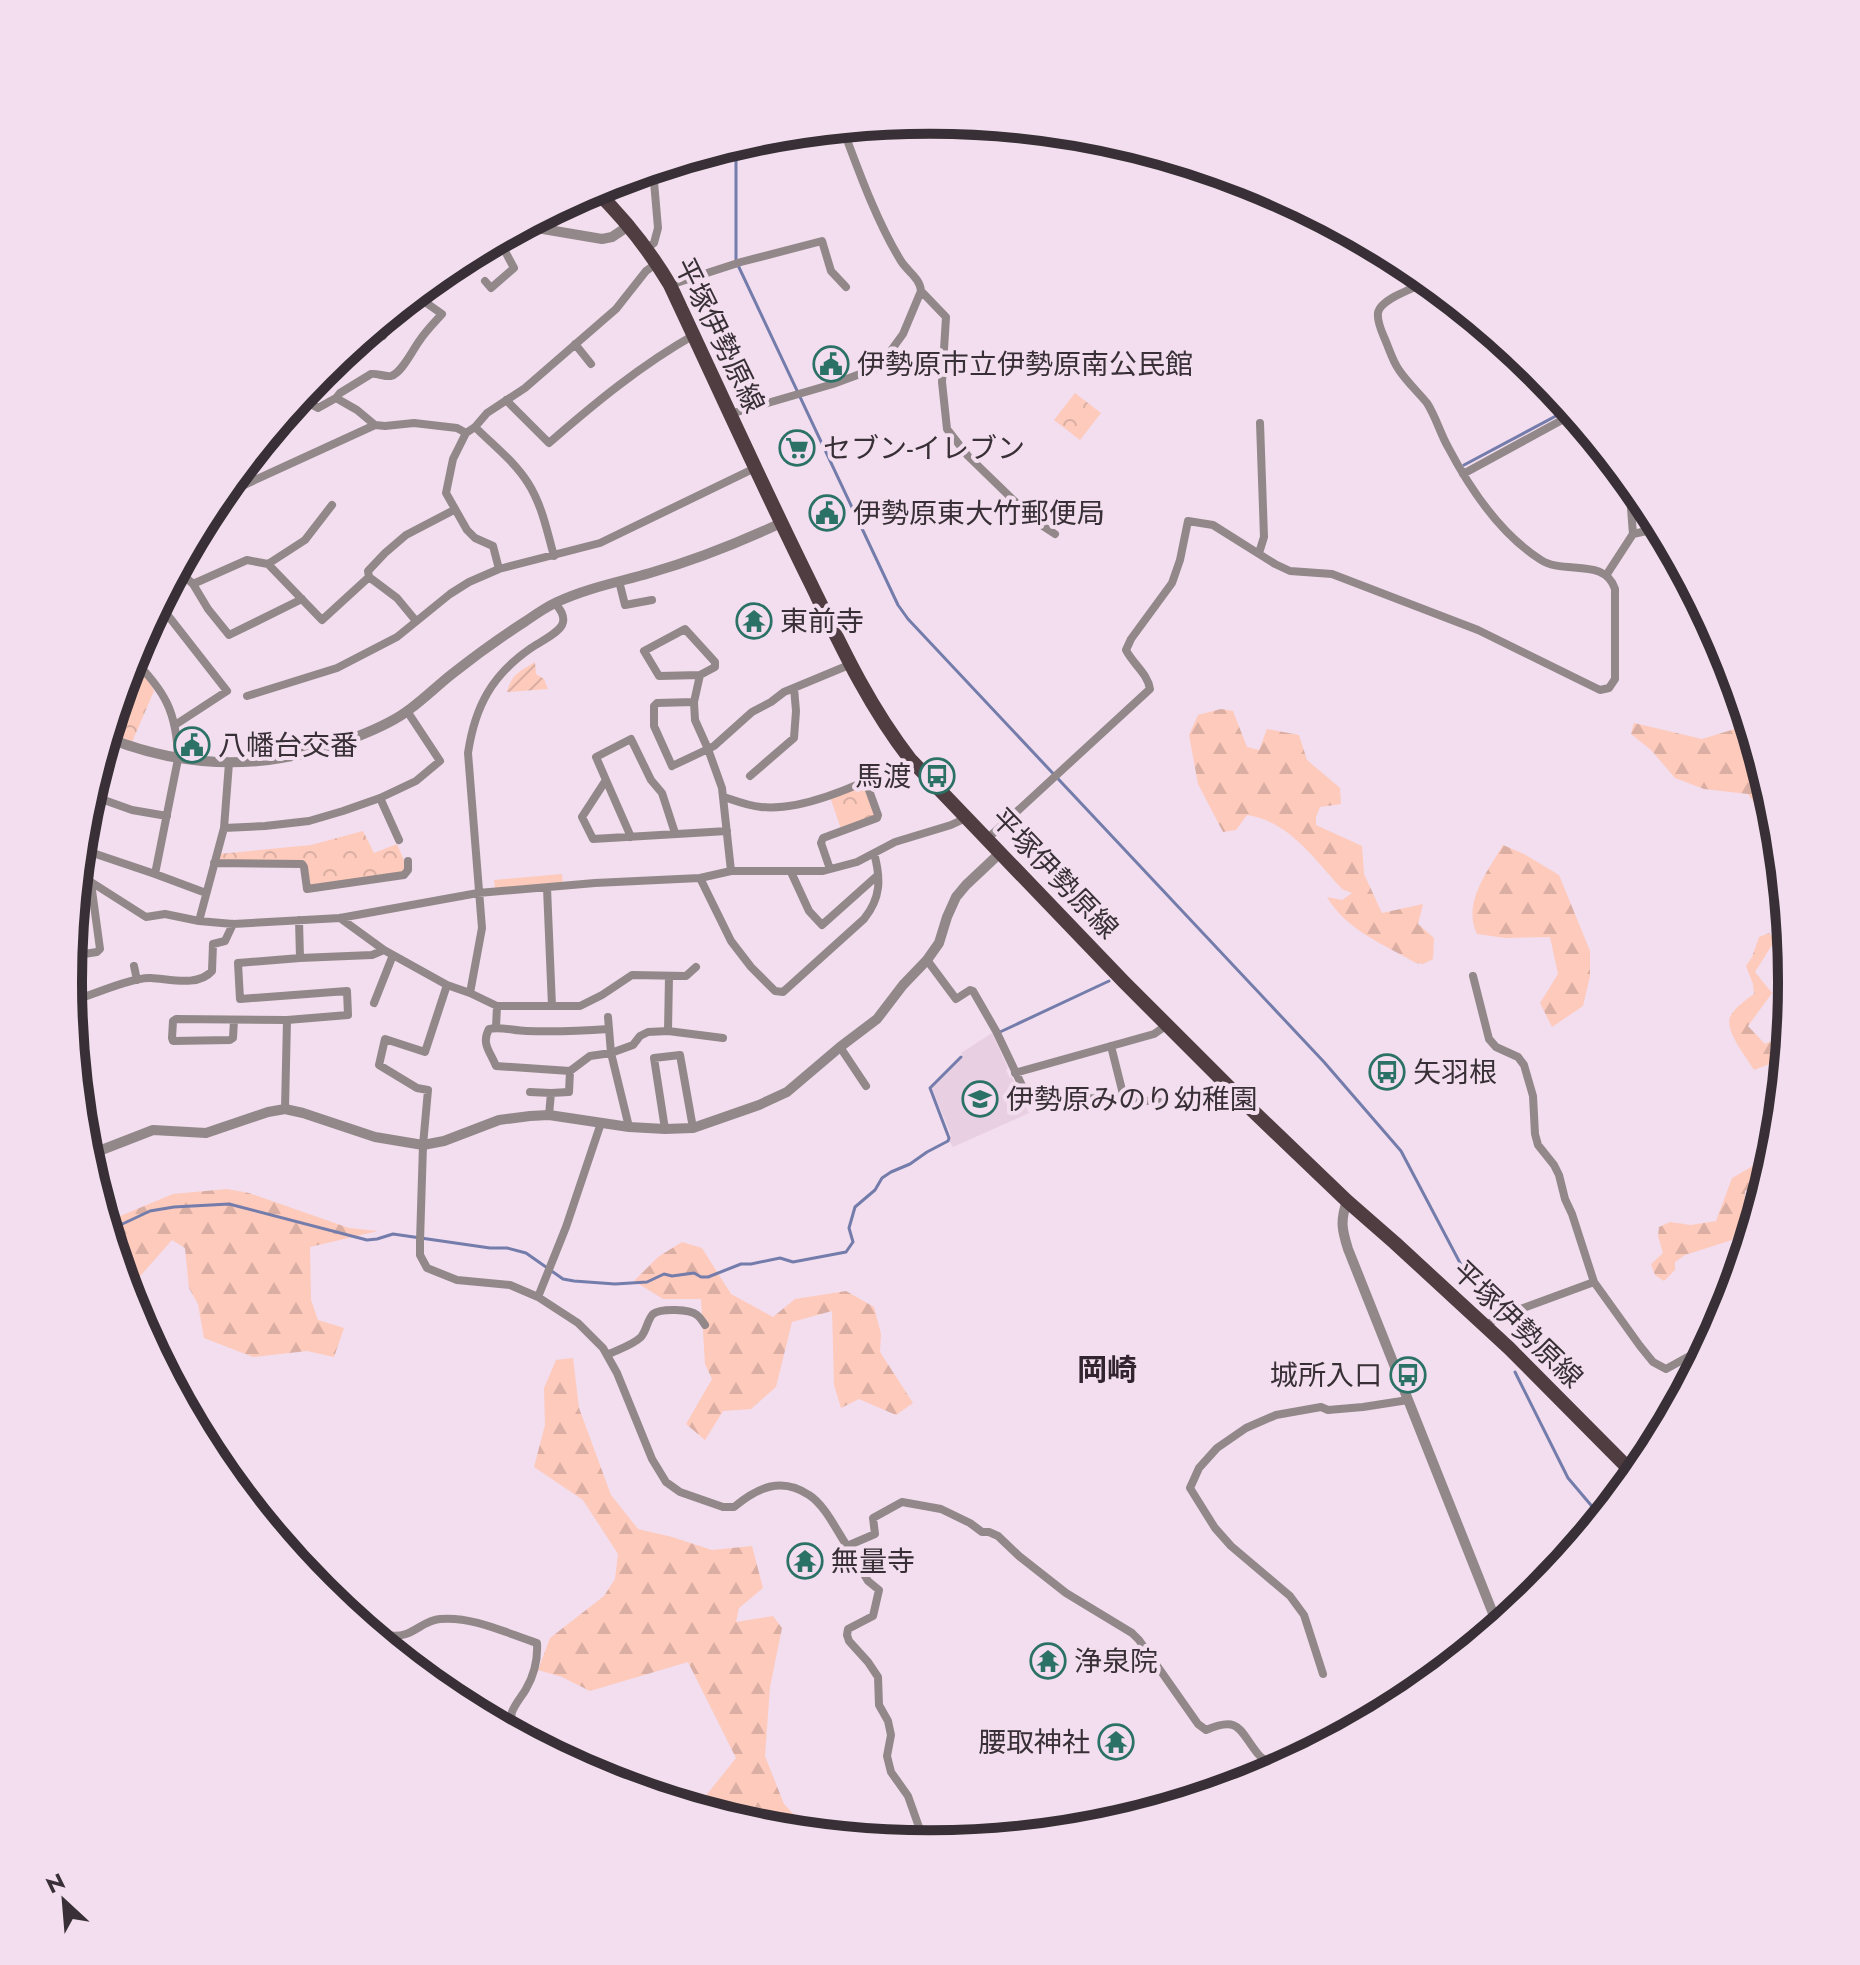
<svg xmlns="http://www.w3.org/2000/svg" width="1860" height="1965" viewBox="0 0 1860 1965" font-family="Jost,'Noto Sans JP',sans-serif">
<defs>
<pattern id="forest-firs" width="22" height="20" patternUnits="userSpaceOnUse" patternTransform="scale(2)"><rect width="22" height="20" fill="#fdcabc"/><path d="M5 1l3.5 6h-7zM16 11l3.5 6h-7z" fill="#daaea2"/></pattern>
<pattern id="park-crowns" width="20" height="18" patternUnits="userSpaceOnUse" patternTransform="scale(2)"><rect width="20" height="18" fill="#fdcabc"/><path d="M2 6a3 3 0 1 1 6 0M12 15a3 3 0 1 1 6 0" fill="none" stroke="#daaea2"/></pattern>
<pattern id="garden-furrows" width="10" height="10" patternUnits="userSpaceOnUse" patternTransform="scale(2)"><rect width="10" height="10" fill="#fdcabc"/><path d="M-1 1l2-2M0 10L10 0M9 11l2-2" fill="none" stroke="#daaea2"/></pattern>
</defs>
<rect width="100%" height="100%" fill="#f2deee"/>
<path fill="#e9cfe2" d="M992,1033L1008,1068L1006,1070L1010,1078L1012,1077L1029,1113L953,1147L949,1141L951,1135L931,1086L963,1057L961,1053Z"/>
<path fill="url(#forest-firs)" d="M1221,709L1233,711L1247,747L1259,750L1267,729L1299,735L1307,760L1340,788L1341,804L1320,807L1316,817V825L1362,846L1364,874L1382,913L1423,904L1418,924L1434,938L1433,959L1423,964L1416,963C1385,945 1346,930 1327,897L1342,900L1352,893L1342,889C1315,860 1289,821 1247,815L1236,830L1223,832L1198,784L1189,735L1198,715Z
M1634,723L1702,739L1748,725L1776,815L1777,835L1748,794L1704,789L1675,778L1651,750L1631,734Z
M1503,845L1524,854L1559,875L1590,951V976L1583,1006L1552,1027L1540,1003L1558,974L1550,937L1506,938L1477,934C1462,903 1488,871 1503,845Z
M1769,933L1775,940L1755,972L1772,993L1748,1026L1765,1044L1787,1034L1785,1058L1754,1070C1747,1058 1725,1032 1730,1017C1734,1008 1746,1000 1754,994L1753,984L1746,966L1752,957L1759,937Z
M1774,1154L1767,1178L1745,1191L1744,1210L1732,1240L1685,1255L1675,1262V1270L1664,1281L1655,1275L1651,1264L1663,1253L1658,1236L1659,1227L1670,1222L1691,1225L1716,1221L1732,1178Z
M227,1189L249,1193L349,1228L378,1231L310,1247L311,1300L318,1320L344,1328L334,1357L307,1351L253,1357L204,1338L198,1304L189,1288L185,1248L172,1240L127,1291L106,1222L173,1194Z
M682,1242L702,1248L731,1294L773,1317L795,1299L846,1291L874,1307L881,1334L880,1352L913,1403L896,1415L859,1399L841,1408L834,1385L832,1311L792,1322L776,1387L751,1409L723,1411L705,1440L686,1424L712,1379L705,1364L701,1299H663L634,1281L658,1257Z
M573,1358L579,1408L611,1495L638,1529L672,1537L712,1550L752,1546L763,1588L739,1608L736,1622L773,1616L782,1628L770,1687L765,1756L784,1804L811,1833L761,1828L696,1808L736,1758L688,1662L590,1691L562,1677L538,1670L550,1638L604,1596L615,1579L618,1554L583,1500L534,1467L545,1425L544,1388L556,1360Z"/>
<path fill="url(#park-crowns)" d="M1075,393L1101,413L1080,440L1054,420Z
M131,662L150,683L154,691L132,742L109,732Z
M861,786L865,788L875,814L872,818L841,829L830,797Z
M363,831L374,853L397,844L406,865L404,872L308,887L304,865L218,860L219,854L311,845Z
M562,874L563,884L495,889L494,880Z"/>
<path fill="url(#garden-furrows)" d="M535,662L536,674L544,679L548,689L507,692C512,674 519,672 535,662Z"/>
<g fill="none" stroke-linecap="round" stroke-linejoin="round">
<path stroke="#737caa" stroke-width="3" d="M736,145V261L898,605L908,619L1324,1062L1401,1151L1478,1297
M1464,465L1569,409
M1000,1032L1109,981
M1020,1090L1024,1098
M109,1232L116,1227L150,1211L174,1207L229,1204L367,1240L377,1239L393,1234L490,1248H507L526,1253L563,1279L574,1281L615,1284L647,1282L664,1274L672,1276L694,1273L701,1277H708L741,1264H751L780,1258L793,1262L846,1252L853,1242L849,1228L855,1207L875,1190L882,1178L891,1172L910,1164L927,1152L948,1141L949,1138L930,1088L961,1057
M1515,1372L1568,1478L1601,1517"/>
<path stroke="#92888a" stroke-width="8" d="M647,248L654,243L658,228L653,170
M454,267L456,263
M1416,272L1423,284
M485,281L491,288L514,268L499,240
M670,285L741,262L822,241L831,271L846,287
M921,291L946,317L942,382L947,429L968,456L1035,521L1055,534
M376,327L383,336
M575,344L591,364
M302,395L307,402L318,408L336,398L357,410L375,425L385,426L414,423L457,428L466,433
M336,398L340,393L371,374C377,373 385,377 391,376C402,373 413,349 420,340C426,331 434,323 442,314L425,302L418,293
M506,400L549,443C595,403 641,365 694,335
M730,414L833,384L879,367L903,334L921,291C920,278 908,272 901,261C877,222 859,172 843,129
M475,427C493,445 514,461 528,483C542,505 547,531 554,556
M1463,474L1573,414
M1629,482L1633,534
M224,491H231L375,425
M1259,553L1264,537L1260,423
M268,564L305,540L332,505
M499,569L493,546L475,538L467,530L446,493L453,459L466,433L475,427L487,413L525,388L616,309L646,271L657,263
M178,570L193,584L208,609L229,635L302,599
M1607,574L1633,534L1660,528
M619,581L625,605L652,600
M193,584L247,560L268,564L322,620L369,577
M159,604L227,691L175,725
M416,621L397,598L369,577L368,571L385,553L406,535L454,510
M132,658C165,691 177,712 178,759L155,874
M700,675L659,676L644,651L685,629L715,662V667L700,675L694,702L657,703L654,706V726L672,766L708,749L722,788L731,871
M247,696L337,668L397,637L450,594L469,582L499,569L600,543L755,468
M694,702L695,720L708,749L714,746L752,712L771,702L784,692L849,665
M750,776L794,738L796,711L794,688
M606,780L631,837
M90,795L132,810L167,816
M724,797C736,801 748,806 761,807C806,812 871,780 910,759
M380,798L399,840
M224,828L265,826L309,821L343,811L380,798L416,781L440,761L407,711
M675,833L662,793L651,780L631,739L596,757L606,780L582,817L593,839L727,831
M987,839L1150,689C1148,674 1133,664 1126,650L1131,639L1172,583L1180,560L1188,521L1213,525L1275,564L1290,571L1332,574L1478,630L1600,690L1609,688L1615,679V589C1605,557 1564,575 1541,560C1500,534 1470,489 1448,447C1440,433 1436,417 1427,403C1418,392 1407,382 1399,370C1392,360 1389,348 1384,337C1381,330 1377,321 1378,313C1380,299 1416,287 1428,282
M81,849L155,874L206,893
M214,863L302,864L304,867L307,889L404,875L408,870V861
M830,869L821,843L823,838L877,818L878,815L866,782
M791,872L809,911L822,925L878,875
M78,877L91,882L146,917L165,914L199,921L233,924L340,918L478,893L595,883L700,878L731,871H823L857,862L895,842L951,825L966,818
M700,878L731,941L751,967L775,991L783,992L864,919C881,898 881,879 874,853
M547,888L552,1006
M75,916H79
M340,918L384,950L447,985L470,993L497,1006H580L602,995L632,975L686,976L696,967
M199,921L224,828L229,763
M71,956L97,952L100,949L91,883
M71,957L79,999
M300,958L372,955L384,950
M927,960L956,999L970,990L973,991L996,1031L1027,1096L1036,1094L1043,1108C1081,1093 1121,1098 1160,1102
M134,966L137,980
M1473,976L1489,1039L1496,1047L1518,1057L1524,1065L1533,1096L1535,1134L1538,1145L1554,1165L1559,1175L1565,1199L1572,1214L1594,1282L1640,1346L1653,1362L1666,1369L1695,1353H1698L1703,1357
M447,985L425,1052L385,1039L379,1065L417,1088L428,1090L423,1145L420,1241V1255L427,1268L457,1280L510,1285L538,1297L578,1323L603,1348L617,1373L652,1459L666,1482L680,1492L723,1507H734C757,1488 781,1476 809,1495C824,1504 837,1531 847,1546L875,1534L873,1518L902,1502L941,1509L970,1523L982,1532H989L998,1536L1019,1556L1066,1593L1132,1633L1139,1640L1198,1724L1206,1730C1241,1715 1239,1731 1258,1754C1264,1761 1272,1764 1281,1768
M470,993L482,928L468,753C475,706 492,675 531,648C540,642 557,634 562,625C566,617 560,608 554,603
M70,1002C89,996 132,977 151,978C170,979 198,987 212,971L213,944L225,941L233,924
M374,1003L393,955
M234,1020L233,1038L230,1040L173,1041L172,1038L173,1021L176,1019L287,1020
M496,1027L497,1006
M609,1029L611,1053L629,1127
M668,1031L669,976
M1111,1046L1124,1098
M840,1047L866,1086
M570,1071L496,1066C490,1051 481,1044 489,1029C499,1026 515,1031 526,1031C554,1032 581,1031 609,1029L608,1017
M1015,1073L1154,1034L1167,1025
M530,1092L551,1093
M285,1109L287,1020L348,1015L347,991L240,999L238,963L300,958L299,920
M549,1115L551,1093L569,1092L570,1071L590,1056L611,1053L633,1045L640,1036L648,1032L668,1031L723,1038
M665,1129L654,1058L680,1055L693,1128
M538,1297L566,1227L601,1123
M1485,1326L1499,1317L1594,1282
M607,1355C617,1350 633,1345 641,1337C647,1330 647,1320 653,1314C661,1308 690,1309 697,1315C700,1317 703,1322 705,1325
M847,1546L868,1581L879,1590L873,1616L848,1629L847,1635L849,1641L868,1662L878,1677L879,1705L888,1721L891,1735L887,1756L891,1772L908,1796L925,1844
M369,1632C381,1634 394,1638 406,1634C418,1630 426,1620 440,1619C473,1616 506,1633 537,1643C538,1659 534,1675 526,1689C522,1696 515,1704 512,1712C510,1719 512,1726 513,1732
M391,1650L393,1636
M1323,1674L1304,1615L1290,1596L1231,1546L1215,1528L1190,1488L1199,1468L1217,1448L1246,1428L1276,1415L1321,1407L1328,1410L1363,1407L1408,1400"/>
<path stroke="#92888a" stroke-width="10" d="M521,228H537L602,239L612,237L630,225
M108,738C191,771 274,770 356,737C374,730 395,721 410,709C425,698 438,685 452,674C476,655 501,637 526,621C536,614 546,607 557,602C587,588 619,582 650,573C695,560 738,543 781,523
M86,1156L153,1130L206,1133L268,1112L285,1109L303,1113L375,1137L423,1145L444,1141L499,1120L530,1116L549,1115L629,1127L665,1129L693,1128L759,1105L787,1092L840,1047L877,1019L903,985L927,960L939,943L947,917L956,897L966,885L1000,853
M1347,1201C1340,1221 1342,1230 1348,1249L1498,1626"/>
<path stroke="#4f3d41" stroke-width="14" d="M594,189C625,219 648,248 670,285C717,385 762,485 811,584C840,644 868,705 910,759L1124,982L1253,1111L1347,1201L1395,1243L1509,1348L1635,1475"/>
</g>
<defs>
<symbol id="civic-ring" viewBox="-11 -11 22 22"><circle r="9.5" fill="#f2deee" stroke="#2b7166" stroke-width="1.5"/><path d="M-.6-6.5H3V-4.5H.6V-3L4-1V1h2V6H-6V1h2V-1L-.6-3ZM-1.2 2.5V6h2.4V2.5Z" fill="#2b7166"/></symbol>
<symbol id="supermarket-ring" viewBox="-11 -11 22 22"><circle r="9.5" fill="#f2deee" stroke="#2b7166" stroke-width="1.5"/><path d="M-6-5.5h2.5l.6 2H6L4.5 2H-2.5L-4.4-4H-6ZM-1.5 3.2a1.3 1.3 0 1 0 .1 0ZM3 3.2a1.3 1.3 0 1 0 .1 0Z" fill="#2b7166"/></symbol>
<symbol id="temple-ring" viewBox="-11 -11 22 22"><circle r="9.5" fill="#f2deee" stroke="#2b7166" stroke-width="1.5"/><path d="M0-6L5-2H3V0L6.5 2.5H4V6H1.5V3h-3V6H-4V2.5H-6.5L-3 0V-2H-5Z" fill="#2b7166"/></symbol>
<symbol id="bus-ring" viewBox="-11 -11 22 22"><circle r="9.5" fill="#f2deee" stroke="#2b7166" stroke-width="1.5"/><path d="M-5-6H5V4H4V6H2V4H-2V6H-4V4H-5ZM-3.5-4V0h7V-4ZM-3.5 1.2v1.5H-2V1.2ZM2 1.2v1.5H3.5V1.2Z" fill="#2b7166"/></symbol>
<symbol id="school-ring" viewBox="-11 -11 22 22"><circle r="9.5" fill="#f2deee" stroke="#2b7166" stroke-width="1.5"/><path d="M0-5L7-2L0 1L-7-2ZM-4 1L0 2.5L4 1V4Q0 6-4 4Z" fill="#2b7166"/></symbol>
</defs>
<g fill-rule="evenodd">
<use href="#civic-ring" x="811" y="344" width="40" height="40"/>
<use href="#supermarket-ring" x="777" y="428" width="40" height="40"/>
<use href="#civic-ring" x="807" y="493" width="40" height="40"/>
<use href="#temple-ring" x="734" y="601" width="40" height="40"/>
<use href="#civic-ring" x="172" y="725" width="40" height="40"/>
<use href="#bus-ring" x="917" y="756" width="40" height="40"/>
<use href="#bus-ring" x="1367" y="1052" width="40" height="40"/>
<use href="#school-ring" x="960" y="1079" width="40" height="40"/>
<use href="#bus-ring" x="1388" y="1355" width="40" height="40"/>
<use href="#temple-ring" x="785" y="1541" width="40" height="40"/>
<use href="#temple-ring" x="1028" y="1641" width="40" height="40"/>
<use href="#temple-ring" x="1096" y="1722" width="40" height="40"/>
</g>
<g text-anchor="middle" stroke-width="8" stroke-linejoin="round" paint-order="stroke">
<g font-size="28" fill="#383036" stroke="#f2deee">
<text transform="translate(720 335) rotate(64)" y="10">平塚伊勢原線</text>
<text transform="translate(1055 873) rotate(46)" y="10">平塚伊勢原線</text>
<text transform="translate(1518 1324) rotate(44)" y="10">平塚伊勢原線</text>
</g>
<g font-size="28" fill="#383036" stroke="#f2deee" text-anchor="start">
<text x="857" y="374">伊勢原市立伊勢原南公民館</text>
<text x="823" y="458">セブン-イレブン</text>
<text x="853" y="523">伊勢原東大竹郵便局</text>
<text x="780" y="631">東前寺</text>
<text x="218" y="755">八幡台交番</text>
<text x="911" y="786" text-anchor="end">馬渡</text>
<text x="1413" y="1082">矢羽根</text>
<text x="1006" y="1109">伊勢原みのり幼稚園</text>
<text x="1382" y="1385" text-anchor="end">城所入口</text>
<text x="831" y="1571">無量寺</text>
<text x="1074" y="1671">浄泉院</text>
<text x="1090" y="1752" text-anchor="end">腰取神社</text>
</g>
<g font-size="30" font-weight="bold" fill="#332530" stroke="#f2deee">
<text x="1107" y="1380">岡崎</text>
</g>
</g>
<path d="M0 0H1860V1965H0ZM82 982a848 848 0 1 1 1696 0a848 848 0 1 1-1696 0Z" fill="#f2deee" fill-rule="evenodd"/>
<path fill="none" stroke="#383036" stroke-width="10" d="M82 982a848 848 0 1 1 1696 0a848 848 0 1 1-1696 0Z"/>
<g transform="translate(64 1901) rotate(334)" stroke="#f2deee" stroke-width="6" paint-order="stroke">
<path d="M0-6L14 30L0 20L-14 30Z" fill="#383036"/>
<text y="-12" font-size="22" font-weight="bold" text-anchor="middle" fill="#383036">N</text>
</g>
</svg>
